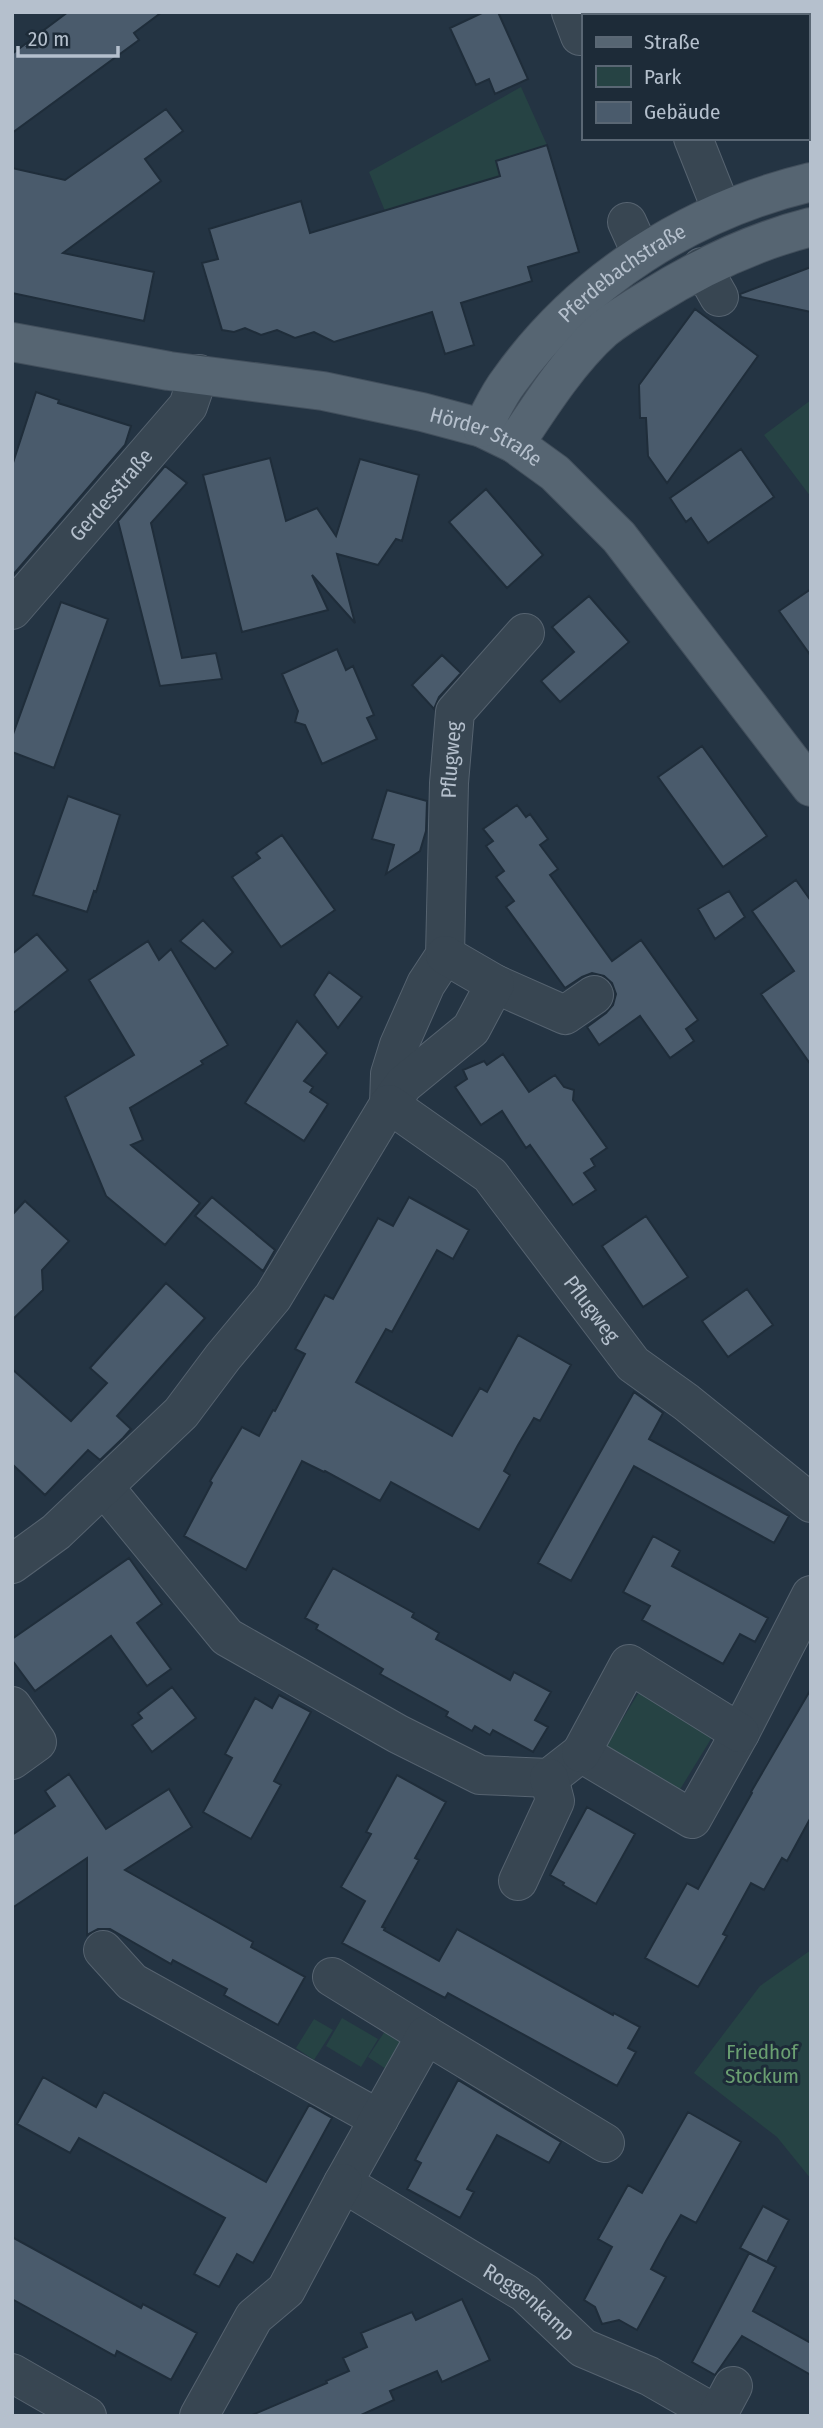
<svg xmlns="http://www.w3.org/2000/svg" width="823" height="2428" viewBox="0 0 823 2428" font-family="'Fira Sans Condensed',sans-serif">
<rect width="100%" height="100%" fill="#243443"/>
<path fill="#264344" d="M521,87L547,145L496,160L500,176L385,211L369,172Z
M811,400V497L764,435Z
M641,1689L714,1734L679,1791L606,1746Z
M811,1950V2179L777,2137L694,2073L760,1986Z
M342,2018L378,2039L361,2067L326,2046Z
M314,2019L333,2030L314,2060L296,2048Z
M387,2028L404,2040L386,2069L368,2057Z"/>
<path fill="#4a5b6c" stroke="#1f2d3a" stroke-width="2" d="M68,12H162L134,33L139,40L12,133V54Z
M484,12H498L528,79L495,94L489,79L476,85L450,28Z
M166,109L183,131L145,159L161,181L63,253L154,272L144,321L12,293V168L65,180Z
M547,145L579,252L528,267L532,281L461,303L474,345L445,354L432,312L334,342L314,332L295,338L277,330L261,335L245,328L234,332L222,330L202,263L218,259L209,229L301,201L310,233L500,176L496,161Z
M811,267V312L741,297L740,294Z
M695,309L758,356L667,483L648,456L646,418H640L639,385Z
M36,392L59,400L58,403L131,426L125,445L12,576V466Z
M741,449L774,497L708,543L691,518L686,522L670,498Z
M270,458L286,521L317,508L336,536L360,459L419,475L402,541L396,539L378,565L337,554L355,623L312,575L328,610L242,632L203,475Z
M165,466L187,483L151,523L182,658L216,653L222,679L160,686L118,521Z
M486,489L543,555L507,588L449,522Z
M811,589V656L779,611Z
M589,596L629,642L560,702L541,681L574,652L552,627Z
M61,602L108,619L54,768L12,752V737Z
M337,649L346,670L353,666L374,715L367,718L377,739L322,764L305,725L295,722L298,711L282,674Z
M442,655L461,673L439,697L434,709L412,685Z
M702,746L767,836L723,867L658,777Z
M387,790L427,801L426,831L420,851L386,874L394,845L372,839Z
M68,796L120,815L96,892L94,891L87,912L33,895Z
M517,805L526,817L530,814L548,839L540,845L558,869L550,875L612,961L641,940L698,1020L686,1029L694,1041L670,1058L640,1016L599,1045L587,1027L606,1013L613,1005L616,994L612,983L604,976L592,973L582,977L565,988L506,907L514,901L496,877L504,871L486,846L493,841L483,829Z
M282,835L335,910L281,947L232,877L260,858L256,853Z
M796,880L811,901V1065L761,994L794,971L752,911Z
M729,891L745,917L715,939L698,909Z
M203,920L233,952L215,969L180,941Z
M37,934L68,970L12,1014V954Z
M148,941L159,960L171,949L228,1045L201,1061L203,1064L130,1108L143,1140L131,1145L200,1203L165,1245L106,1196L65,1097L134,1055L89,980Z
M329,972L362,997L338,1028L314,995Z
M297,1021L327,1053L304,1081L313,1087L310,1092L328,1104L304,1141L245,1103Z
M503,1054L529,1092L555,1075L564,1087L574,1090L573,1100L607,1148L591,1159L595,1166L584,1173L596,1190L573,1205L530,1145L526,1148L502,1111L481,1125L455,1087L467,1079L463,1070L484,1061L487,1065Z
M212,1197L275,1250L263,1271L195,1216Z
M409,1197L469,1230L453,1259L437,1250L392,1332L386,1329L356,1382L452,1436L480,1388L487,1392L518,1335L571,1365L540,1421L534,1418L518,1445L504,1471L510,1475L479,1530L391,1482L380,1501L325,1471L324,1472L302,1461L246,1570L184,1536L212,1483L210,1481L242,1427L259,1436L273,1410L275,1411L305,1354L295,1349L325,1295L333,1299L378,1218L393,1226Z
M25,1201L69,1241L42,1270L43,1290L12,1320V1215Z
M646,1216L688,1277L643,1307L602,1246Z
M166,1283L205,1318L117,1416L131,1429L123,1438L100,1460L88,1450L45,1495L12,1464V1369L71,1421L107,1383L90,1368Z
M747,1289L773,1325L728,1357L702,1321Z
M634,1392L663,1413L649,1439L789,1516L774,1543L634,1466L571,1581L538,1563Z
M653,1536L680,1551L672,1566L768,1618L755,1642L740,1634L723,1664L642,1620L650,1606L623,1592Z
M129,1558L162,1604L137,1623L171,1669L147,1686L111,1636L35,1691L12,1660V1639Z
M333,1568L414,1613L412,1617L439,1633L436,1639L510,1680L514,1672L551,1692L535,1720L548,1727L533,1752L493,1730L490,1735L475,1726L472,1731L446,1716L448,1712L380,1674L383,1669L316,1629L318,1625L305,1618Z
M172,1687L196,1718L152,1752L132,1725L142,1718L138,1713Z
M811,1689V1817L787,1861L782,1858L764,1890L751,1883L723,1934L727,1936L698,1987L645,1958L687,1883L698,1889L752,1793L751,1792Z
M279,1695L311,1712L274,1781L281,1785L251,1839L203,1812L232,1758L225,1754L255,1698L272,1708Z
M69,1774L106,1829L169,1789L192,1827L125,1870L253,1942L251,1947L305,1977L278,2025L224,1995L227,1989L173,1960L171,1964L110,1929H98L87,1935V1858L12,1908V1835L55,1806L45,1791Z
M397,1775L446,1802L415,1858L419,1860L382,1927L385,1928L384,1930L439,1961L457,1929L613,2015L614,2013L640,2027L628,2048L636,2052L617,2086L448,1993L445,1998L342,1943L365,1901L341,1887L371,1834L366,1832Z
M587,1807L635,1834L596,1904L563,1885L564,1883L550,1875Z
M43,2077L96,2107L104,2092L266,2182L309,2105L332,2118L253,2263L237,2254L219,2287L194,2274L225,2218L79,2138L70,2153L17,2124Z
M458,2080L561,2142L549,2163L497,2135L467,2189L474,2192L460,2218L407,2189L421,2163L415,2160Z
M688,2112L741,2142L696,2223L681,2215L666,2241L651,2269L666,2277L637,2330L619,2320L602,2324L595,2307L584,2300L612,2247L598,2239L628,2185L642,2193Z
M763,2206L789,2220L767,2262L740,2248Z
M12,2237L141,2308L143,2304L197,2333L171,2380L117,2351L115,2356L12,2299Z
M749,2253L776,2267L753,2311L811,2343V2375L742,2336L715,2375L692,2362Z
M462,2299L490,2360L442,2382L437,2371L390,2391L394,2400L359,2416H250L327,2383L326,2381L349,2371L343,2358L367,2347L361,2333L412,2312L416,2320Z"/>
<g fill="none" stroke-linecap="round" stroke-linejoin="round">
<defs>
<g id="minor">
<path d="M571,12L580,36"/>
<path d="M693,138L722,211"/>
<path d="M627,222L641,253"/>
<path d="M702,267L719,297"/>
<path id="s1" d="M12,610L188,406L199,374"/>
<path d="M495,984L565,1015L594,995"/>
<path id="s2" d="M389,1104L390,1074L399,1045L426,984L445,955L449,783L455,712L525,633"/>
<path d="M389,1104L404,1084L471,1029L495,984L445,955"/>
<path d="M104,1487L227,1637L398,1734L480,1775L549,1778L581,1753L692,1819L740,1733L811,1595"/>
<path id="s3" d="M12,1564L56,1532L181,1413L223,1357L273,1297L389,1104L490,1175L633,1364L686,1402L811,1503"/>
<path d="M12,1706L37,1742L12,1760"/>
<path d="M581,1753L629,1664L740,1733"/>
<path d="M518,1881L555,1801L549,1778"/>
<path d="M103,1950L132,1982L379,2119"/>
<path d="M332,1977L426,2035"/>
<path id="s4" d="M605,2143L426,2035L343,2183L525,2293L583,2348L649,2376L719,2416"/>
<path d="M12,2373L87,2416"/>
<path d="M199,2416L254,2317L286,2290L343,2183"/>
<path d="M717,2416L733,2386"/>
</g>
<g id="major">
<path id="s5" d="M12,342L169,371L323,391L422,412L482,428L515,444L555,473L619,537L811,787"/>
<path id="s6" d="M482,428C491,412 498,395 509,381C581,280 690,211 811,182"/>
<path d="M515,444C540,406 570,359 604,329C618,318 634,308 649,299C700,267 752,242 811,227"/>
</g>
</defs>
<use href="#minor" stroke="#566370" stroke-width="40"/>
<use href="#major" stroke="#424f5c" stroke-width="40"/>
<use href="#minor" stroke="#384652" stroke-width="38"/>
<use href="#major" stroke="#566572" stroke-width="38"/>
</g>
<g text-anchor="middle" stroke-width="6" stroke-linejoin="round" paint-order="stroke">
<g font-size="21" fill="#b5c0cd" stroke="#1d2b38">
<text dy="7" stroke="none"><textPath href="#s6" startOffset="212">Pferdebachstraße</textPath></text>
<text dy="7" stroke="none"><textPath href="#s5" startOffset="485">Hörder Straße</textPath></text>
<text dy="7" stroke="none"><textPath href="#s1" startOffset="152">Gerdesstraße</textPath></text>
<text dy="7" stroke="none"><textPath href="#s2" startOffset="357">Pflugweg</textPath></text>
<text dy="7" stroke="none"><textPath href="#s3" startOffset="892">Pflugweg</textPath></text>
<text dy="7" stroke="none"><textPath href="#s4" startOffset="600">Roggenkamp</textPath></text>
</g>
<g font-size="21" fill="#6a9f71" stroke="#1d2b38">
<text x="762" y="2059">Friedhof<tspan x="762" dy="24">Stockum</tspan></text>
</g>
</g>
<rect width="823" height="2428" fill="none" stroke="#b5c0cd" stroke-width="28"/>
<rect x="582" y="14" width="228" height="126" fill="#1d2b38" stroke="#5a6774" stroke-width="2"/>
<rect x="596" y="37" width="35" height="10" fill="#566572" stroke="#5a6774" stroke-width="2"/>
<text x="644" y="49" font-size="21" fill="#b5c0cd">Straße</text>
<rect x="596" y="66" width="35" height="21" fill="#264344" stroke="#5a6774" stroke-width="2"/>
<text x="644" y="84" font-size="21" fill="#b5c0cd">Park</text>
<rect x="596" y="102" width="35" height="21" fill="#4a5b6c" stroke="#5a6774" stroke-width="2"/>
<text x="644" y="119" font-size="21" fill="#b5c0cd">Gebäude</text>
<path d="M18 46v10h100v-10" fill="none" stroke="#b5c0cd" stroke-width="3.5"/>
<text x="28" y="46" font-size="21" fill="#b5c0cd" stroke="#1d2b38" stroke-width="5" paint-order="stroke">20 m</text>
</svg>
